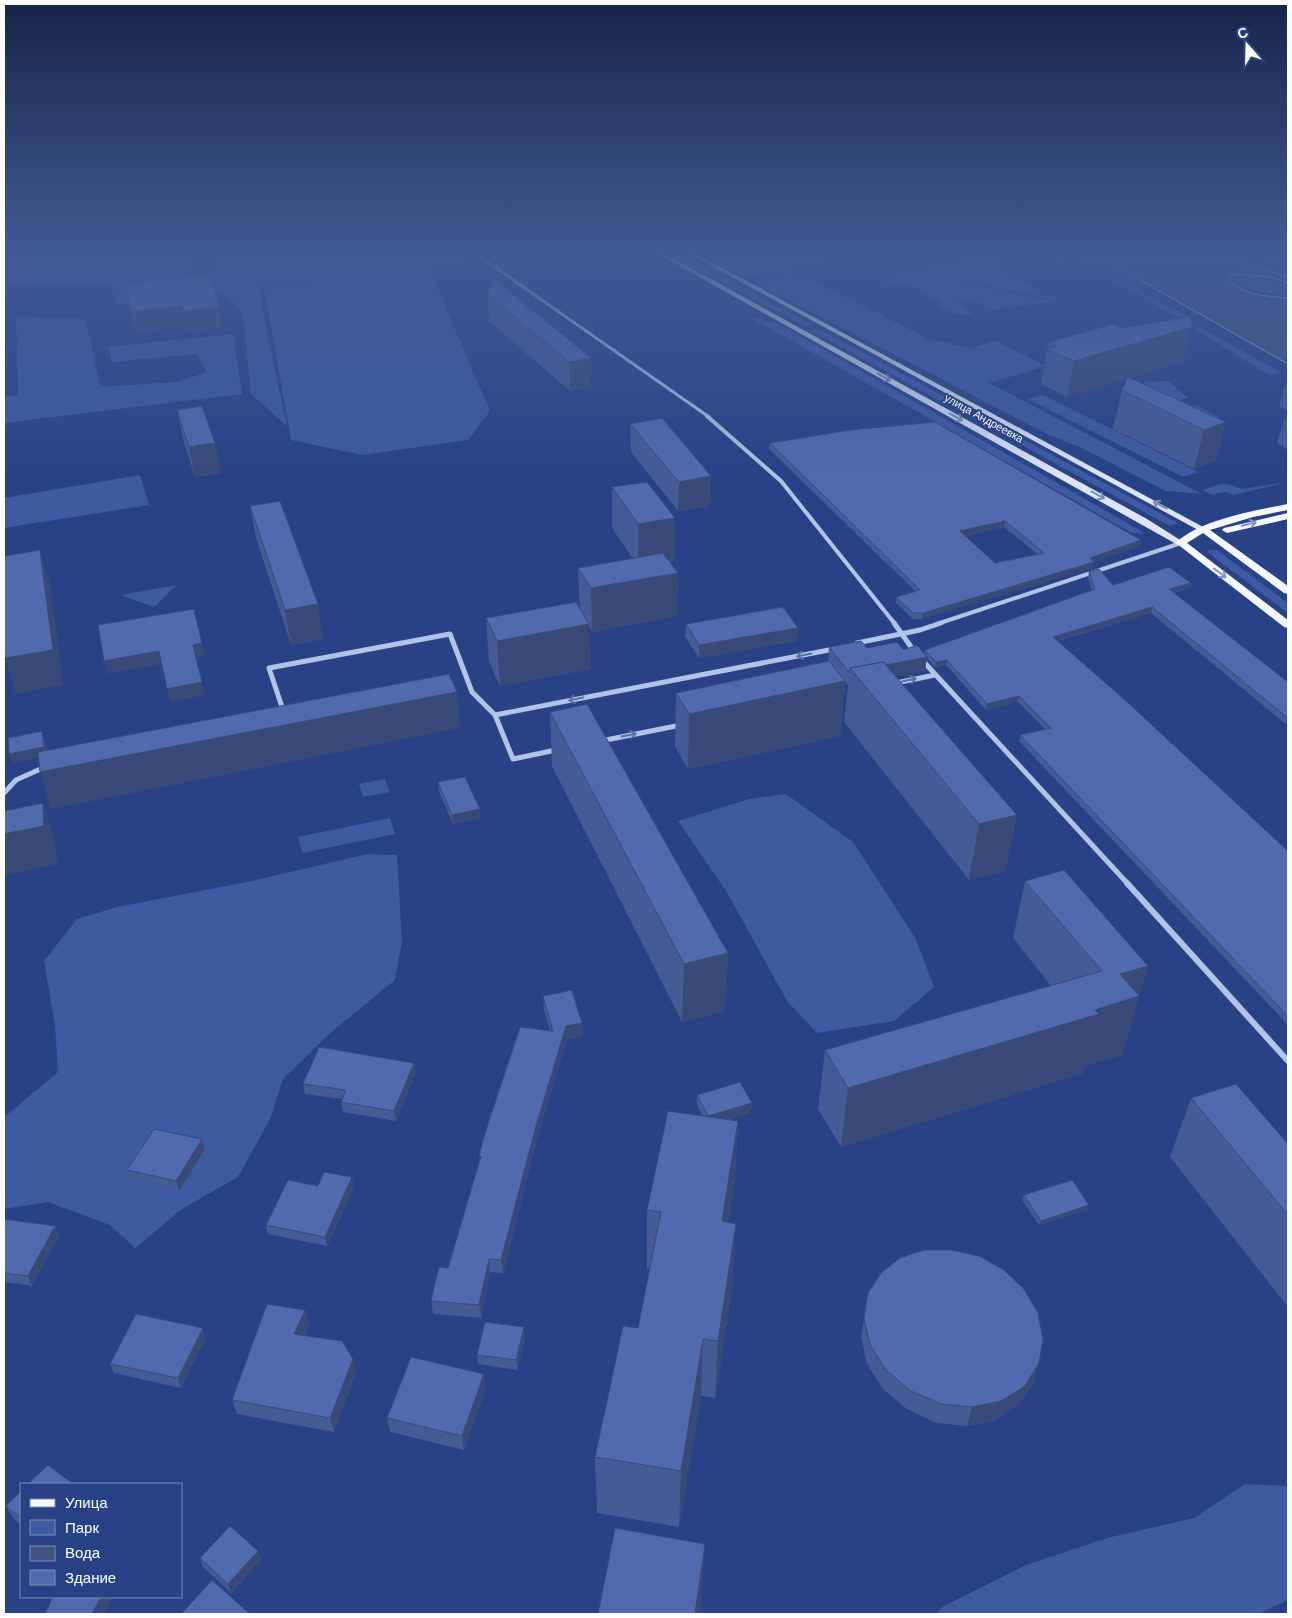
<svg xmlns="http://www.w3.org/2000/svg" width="1292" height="1618" viewBox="0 0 1292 1618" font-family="'DM Sans',sans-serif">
<rect width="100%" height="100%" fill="#284285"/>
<path fill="#3d5aa2" d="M4,251H458L462,261L441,267L260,284L265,324L287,426L251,394L243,313L225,294L118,305L109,285L4,286Z
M665,251H674L810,324L805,326Z
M703,251H862L748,278Z
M880,251H958L919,257L926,261L915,258H896Z
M1045,251H1071L1080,256L1061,262Z
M1227,251H1266L1283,259L1288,258V268Z
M989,256L1007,265L998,266L1044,295L1052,294L1060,299L1055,301L918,269Z
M429,269L490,411L468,440L362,455L291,440L264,286Z
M1098,269L1107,270L1121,278L1119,280L1140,289L1138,290C1146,295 1154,296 1162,301L1159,302L1189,317L1184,321L1094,270Z
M916,270L1033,298L1050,302L990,310L971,299L956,302L974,314L957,315L934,305L943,303C928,295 907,280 891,284L881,279Z
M788,273L803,277L819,284L929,339L970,348L995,341L1047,366L989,383L1202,494L1166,491L1079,447L1047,434L757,283L758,280Z
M1237,277H1256L1288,285V296C1271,294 1249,294 1236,280Z
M16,316L85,319L101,387L177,382L207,372L197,354L112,362L108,347L233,334L242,394L4,423V397L18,395Z
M759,318L782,326L1143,532V534L1132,533L753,319Z
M1200,327L1280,372L1269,375L1193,328Z
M819,329L1178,523L1170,526L812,331Z
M1168,381L1188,398L1175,402L1183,407L1196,405L1219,417L1203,423L1153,392L1143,382Z
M1043,395L1198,472L1183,477L1028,399Z
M140,475L149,505L4,528V498Z
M1288,482L1233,495L1226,492L1214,494L1217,497L1202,490L1224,483L1242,489Z
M1209,550H1217L1288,603V613L1207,552Z
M177,585L154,607L121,595Z
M385,779L390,792L363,797L359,784Z
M786,794L853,842L916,939L934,987L894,1021L817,1033L787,1001L728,894L678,821L749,799Z
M390,818L395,834L302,853L298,837Z
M367,854L397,855L402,942L395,980L329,1034L283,1079L270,1119L238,1177L182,1209L135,1248L110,1225L48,1202L4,1209V1117L58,1072L55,1026L44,961L77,919L117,907L252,881Z
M1245,1484L1288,1486V1600L1258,1614H936L942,1607L1026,1565L1107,1538L1194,1518Z"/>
<path fill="#405384" stroke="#a7bbe8" d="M1074,251H1192L1224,257L1288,277V283L1270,277L1228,274C1234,296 1270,296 1288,298V364L1115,266C1102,260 1101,266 1091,263C1086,261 1079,254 1074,251Z"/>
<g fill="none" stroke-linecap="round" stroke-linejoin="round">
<path stroke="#b3c2e8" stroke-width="3" d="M472,251L709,417"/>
<path stroke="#b3c2e8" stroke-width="4" d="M707,416L781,481L895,624
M937,624L1181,543"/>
<path stroke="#b3c2e8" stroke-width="5" d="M894,623L914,651
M857,643L920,630L941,623
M923,661L1128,884
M896,683L935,675
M283,710L269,668L450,634L472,692L495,715L513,759L556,750
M495,715L834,649
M601,741L681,725
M4,793L16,780L45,767"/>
<path stroke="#b3c2e8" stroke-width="6" d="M1127,883L1288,1061"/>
<path fill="#dce4f7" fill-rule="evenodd" d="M653,251H660L1147,519L1185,543L1184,545H1178Z
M684,251H691L1207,529L1203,531H1200Z"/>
<path fill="#f5f7fe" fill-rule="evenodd" d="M1288,504V510L1253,517L1210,530L1288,586V594L1284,593L1203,533L1187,543L1288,620V628L1284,627L1176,543C1198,520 1257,510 1288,504Z
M1288,513V519L1227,533L1222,530L1224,528Z"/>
</g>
<path fill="#465b95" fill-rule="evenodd" d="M188,251H216L220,273L210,274L223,327L187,331L186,326L134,332L194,275Z
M487,293L591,358V387L570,391L489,321Z
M1049,342L1184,362L1131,378L1226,422L1216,461L1194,469L1113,429L1122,390L1127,379L1067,397L1041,384L1047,349L1048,348Z
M1286,382H1288V411L1279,406Z
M177,410L215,443L221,473L195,477L183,439Z
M1288,419V450L1277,443L1284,420Z
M630,424L711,476L710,506L678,511L631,452Z
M770,443L1140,546L1094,562L1093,568L922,619H913L896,603V597L915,591L769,449ZM1004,527L1037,554L995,563L965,536Z
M612,487L674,560L669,561L678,573L677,616L592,632L589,626L590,669L500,686L489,662L486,618L580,609L578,568L633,559L612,528Z
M250,506L323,639L291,645L256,538Z
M1089,572L1113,585L1191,583L1190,588L1174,593L1288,682V726L1151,613L1058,641L1288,851V1025L1019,741L1020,735L1045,729L1018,702L986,710L946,665L935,668L927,658L925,670L895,676L1017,815L1005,871L969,880L844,722L848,686L845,682L840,736L688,769L675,747L676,693L828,661V660L829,647L904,650L924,653L925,650L1092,590L1088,578Z
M686,624L797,641L699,658L685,637Z
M550,712L728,953L725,1011L682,1022L552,766Z
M438,782L480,809V818L453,824L439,792Z
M1025,881L1139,996L1122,1055L1084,1066L1083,1073L841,1147L818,1109L825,1050L1051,986L1013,938Z
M543,996L582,1023L583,1036L567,1039L537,1139L503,1273L490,1272L481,1318L433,1314L431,1301L448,1268L480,1160L479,1156L550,1031L544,1009Z
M414,1063L416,1072L396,1121L343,1112L341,1102L342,1099L305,1094L303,1084Z
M697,1095L751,1113L730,1119L738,1121L735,1179L728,1222L733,1282L715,1398L701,1396L679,1527L597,1513L595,1457L638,1328L650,1269H647V1210L702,1116L697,1104Z
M1191,1098L1288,1144V1307L1170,1157Z
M202,1139L205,1149L179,1191L131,1180L127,1170Z
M318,1186L354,1187L327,1246L268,1234L266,1225Z
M1024,1195L1088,1210L1039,1225L1022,1200Z
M4,1219L55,1226L59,1235L32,1286L4,1282Z
M868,1293L1039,1363L1034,1382L1019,1404L996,1420L967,1426L936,1423L907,1409L883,1389L867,1364L861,1337Z
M305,1310L309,1325L304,1335L356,1373L334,1432L237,1414L232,1400Z
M525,1337L517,1370L478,1364L477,1355Z
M206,1338L181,1388L114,1373L110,1364Z
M484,1374L486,1388L464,1450L390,1432L387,1418Z
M21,1491V1525L14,1519L6,1506Z
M258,1551L261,1560L231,1593L203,1567L200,1558Z"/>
<path fill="#394a79" d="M12,251H37V256L13,258Z
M189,251H216L220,273L194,276Z
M182,306L186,326L134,332L130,312Z
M219,307L223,327L187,331L183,311Z
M1192,327L1184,362L1067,397L1074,361Z
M591,358V387L570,391L569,362Z
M1226,422L1216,461L1194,469L1204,430Z
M215,443L221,473L195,477L189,447Z
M711,476L710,506L678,511L679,482Z
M675,518L674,560L638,566V524Z
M1005,521L1004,527L959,537L960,531Z
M1141,540L1140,546L1089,564L1090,558Z
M40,550L50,584L63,685L16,694L5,658Z
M1094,562L1093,568L922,619L923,613Z
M678,573L677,616L592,632L591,588Z
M1191,583L1190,588L1167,594L1169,589Z
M318,604L323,639L291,645L285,610Z
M1152,607L1151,613L1052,642L1053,637Z
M589,624L590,669L500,686L497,641Z
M798,628L797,641L699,658V645Z
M202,643L205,656L196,657L193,645Z
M159,651L162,664L107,674L104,661Z
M927,657L925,670L862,683L852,672Z
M947,660L946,665L935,668L936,662Z
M845,681L840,736L688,769L689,714Z
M202,682L205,695L170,702L167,689Z
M457,692L460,728L51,809L40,772Z
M1019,696L1018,702L986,710L987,704Z
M42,731L45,740L47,756L13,763L9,754Z
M43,803L55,840L57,864L4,875V834Z
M480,809V818L453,824L452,815Z
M1017,815L1005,871L969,880L979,824Z
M728,953L725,1011L682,1022L684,964Z
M1148,966L1122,1055L1084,1066L1083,1073L841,1147L848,1088L1095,1010L1120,974Z
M582,1023L583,1036L567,1039L537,1139L503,1273L501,1260L536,1126L566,1026Z
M414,1063L416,1072L396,1121L394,1111Z
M752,1103L751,1113L707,1126L708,1116Z
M738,1121L735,1179L719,1280L722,1221Z
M202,1139L205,1149L179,1191L176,1181Z
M352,1177L354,1187L327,1246L325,1237Z
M1089,1205L1088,1210L1039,1225L1041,1221Z
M736,1224L733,1282L715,1398L718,1341Z
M55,1226L59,1235L32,1286L28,1276Z
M489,1259L490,1272L481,1318L479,1305Z
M305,1310L309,1325L297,1348L294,1334Z
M524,1327L525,1337L517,1370L516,1360Z
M203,1328L206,1338L181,1388L178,1378Z
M703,1339L701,1396L679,1527L681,1471Z
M353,1359L356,1373L334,1432L330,1418Z
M1039,1363L1034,1382L1019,1404L996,1420L967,1426L972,1407Z
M484,1374L486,1388L464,1450L462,1436Z
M705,1544L702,1598L700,1614H695Z
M258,1551L261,1560L231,1593L228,1584Z
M101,1597H113L105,1614H92Z"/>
<path fill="#516aad" stroke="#394a79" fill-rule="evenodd" d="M210,274L219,307L183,311L182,306L130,312L126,283Z
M498,282L591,358L569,362L487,293Z
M1190,317L1192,327L1074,361L1047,349L1057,346L1049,342L1114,324L1122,328Z
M1128,377L1226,422L1204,430L1122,390Z
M202,406L215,443L189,447L177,410Z
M662,418L711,476L679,482L630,424Z
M935,422L1141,540L1090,558L1094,562L923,613H913L896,597L920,590L770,443L851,430ZM1005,521L1044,553L995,563L960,531Z
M647,482L675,518L638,524L612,487Z
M280,501L318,604L285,610L250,506Z
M40,550L53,650L5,658L4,641V556Z
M663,553L678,573L591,588L578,568Z
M1169,567L1191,583L1169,589L1288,682V718L1152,607L1053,637L1125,700L1288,851V1016L1020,735L1051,728L1019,696L987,704L947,660L936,662L925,650L1095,589L1089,572L1099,569L1113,585Z
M576,602L589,624L497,641L486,618Z
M783,607L798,628L699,645L686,624Z
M194,609L202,643L193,645L202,682L167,689L159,651L104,661L98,625Z
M861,641L867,648L897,642L904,650L917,645L927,657L886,665L883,662L850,668L849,672L829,647Z
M829,661L845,681L689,714L676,693Z
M883,662L1017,815L979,824L850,668Z
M449,674L457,692L40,772L38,752Z
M587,704L728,953L684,964L550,712Z
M42,731L44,747L9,754L8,738Z
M465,777L480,809L452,815L438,782Z
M43,803L44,826L4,834V811Z
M1064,870L1148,966L1120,974L1139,996L1095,1010L1099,1014L848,1088L825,1050L1102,971L1025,881Z
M572,990L582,1023L566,1026L536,1126L501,1260L489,1259L479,1305L431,1301L439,1267L448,1268L481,1156H479L485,1133L520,1027L553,1031L543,996Z
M319,1047L414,1063L394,1111L341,1102L346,1090L303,1084Z
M740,1082L752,1103L708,1116L697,1095Z
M1236,1084L1288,1144V1215L1191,1098Z
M668,1111L738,1121L722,1221L736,1224L718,1341L703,1339L681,1471L595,1457L623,1326L638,1328L661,1212L647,1210Z
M154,1129L202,1139L176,1181L127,1170Z
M324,1172L352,1177L325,1237L266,1225L288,1180L318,1186Z
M1072,1180L1089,1205L1041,1221L1024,1195Z
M4,1219L55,1226L28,1276L4,1273Z
M924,1250H951L979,1256L1004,1270L1024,1289L1038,1313L1043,1339L1039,1363L1025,1386L1001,1401L972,1407L941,1404L911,1391L886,1370L870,1345L864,1318L868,1293L881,1273L900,1258Z
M267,1304L305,1310L294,1334L342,1341L353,1359L330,1418L232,1400Z
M136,1314L203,1328L178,1378L110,1364Z
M485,1322L524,1327L516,1360L477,1355Z
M411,1357L484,1374L462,1436L387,1418Z
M48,1465L73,1484H28Z
M21,1491V1518L6,1506Z
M230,1526L258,1551L228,1584L200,1558Z
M615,1528L705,1544L695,1614H598Z
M212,1580L250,1614H181Z
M53,1597H101L92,1614H45Z"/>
<defs><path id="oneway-shaft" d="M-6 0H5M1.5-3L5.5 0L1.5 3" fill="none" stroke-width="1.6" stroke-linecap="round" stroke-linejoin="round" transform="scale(1.25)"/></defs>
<g stroke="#798bb8">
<use href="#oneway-shaft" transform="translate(884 377) rotate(29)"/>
<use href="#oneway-shaft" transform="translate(956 417) rotate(29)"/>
<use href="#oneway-shaft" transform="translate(1098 495) rotate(29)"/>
<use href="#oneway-shaft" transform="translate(1160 505) rotate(-152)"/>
</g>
<g stroke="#8493bb">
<use href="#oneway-shaft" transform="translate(1249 524) rotate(-14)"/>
<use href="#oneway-shaft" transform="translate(1220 573) rotate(37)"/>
</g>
<g stroke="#596fa8">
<use href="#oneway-shaft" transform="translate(804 655) rotate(169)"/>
<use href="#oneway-shaft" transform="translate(909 680) rotate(-11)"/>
<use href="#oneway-shaft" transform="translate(576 699) rotate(169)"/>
<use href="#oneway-shaft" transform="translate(629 735) rotate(-11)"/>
</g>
<linearGradient id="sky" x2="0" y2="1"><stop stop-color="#162449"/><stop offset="0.53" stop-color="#425a94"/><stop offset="1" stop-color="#425a94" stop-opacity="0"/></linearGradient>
<rect width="1292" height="477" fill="url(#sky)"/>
<g text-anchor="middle" stroke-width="4" stroke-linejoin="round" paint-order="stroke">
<g font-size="11" fill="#fff" stroke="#284285">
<text transform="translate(984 418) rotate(29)" y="4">улица Андреевка</text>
</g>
</g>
<rect width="1292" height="1618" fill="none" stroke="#ffffff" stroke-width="10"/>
<rect x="20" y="1483" width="162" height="115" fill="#284285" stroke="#7e8eb6"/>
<rect x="30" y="1499" width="25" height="8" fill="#f5f7fe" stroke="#7e8eb6"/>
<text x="65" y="1508" font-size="15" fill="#ffffff">Улица</text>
<rect x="30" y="1520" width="25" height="15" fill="#3d5aa2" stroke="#7e8eb6"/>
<text x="65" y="1533" font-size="15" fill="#ffffff">Парк</text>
<rect x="30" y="1546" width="25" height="15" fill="#405384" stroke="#7e8eb6"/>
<text x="65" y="1558" font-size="15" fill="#ffffff">Вода</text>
<rect x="30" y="1570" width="25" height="15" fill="#516aad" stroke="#7e8eb6"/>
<text x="65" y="1583" font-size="15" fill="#ffffff">Здание</text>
<g transform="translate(1247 45) rotate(340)" stroke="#284285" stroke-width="4" paint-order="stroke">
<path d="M0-4L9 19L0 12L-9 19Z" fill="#ffffff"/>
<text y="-8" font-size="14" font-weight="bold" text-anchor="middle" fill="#ffffff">С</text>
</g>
</svg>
